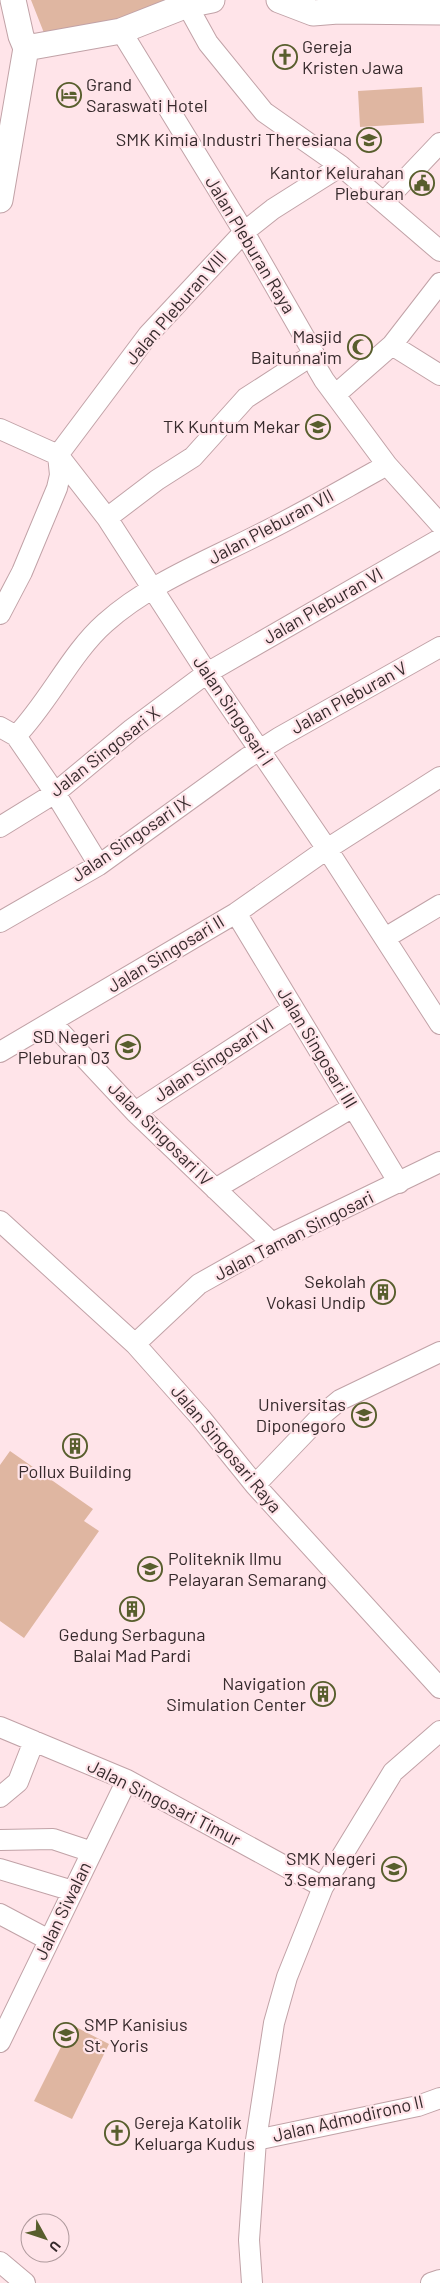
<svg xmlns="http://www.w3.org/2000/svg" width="440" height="2283" viewBox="0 0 440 2283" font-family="Barlow,sans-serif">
<rect width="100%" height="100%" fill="#ffe4e9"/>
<path fill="#dfb6a1" d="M31,0H176L177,4L46,38Z
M422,87L424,123L360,127L358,91Z
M10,1451L93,1509L84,1521L99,1531L24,1638L0,1621V1465Z
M72,2025L109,2044L72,2119L34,2101Z"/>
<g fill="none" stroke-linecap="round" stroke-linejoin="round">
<defs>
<path id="minor" d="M187,5L208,43L264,112L341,166L440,251
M121,31L244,232L314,354L317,368L324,380L387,465L440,524
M384,202L440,143
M392,345L440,375
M335,395L392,345L440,283
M0,429L58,455L107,518L207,673L327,849L440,1024
M107,518L157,480L193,457L246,398L314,354
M0,614L22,572L57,488L60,475L58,455L148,335L244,232L273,209L341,166
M0,727L16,736L55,793L99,865
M16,736C49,702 71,653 105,623C150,583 207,561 260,534C303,513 345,488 387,465
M0,827L55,793L132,729L207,673L440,539
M236,913L399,1183
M0,922L99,865L247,758L280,737L440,647
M385,938L440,905
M51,1022L135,1112L272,1243
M0,1052L236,913L327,849L440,777
M135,1112L293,1009
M215,1189L353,1107
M0,1221L135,1344L200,1417L255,1485L440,1688
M135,1344L199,1284L272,1243L440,1162
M255,1485L323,1414L340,1400L440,1352
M0,1727L127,1780L323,1887
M0,1797L18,1782L34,1741
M0,1840L53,1839L92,1852
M0,1869L73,1891
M0,1914L49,1940
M0,2042L127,1780
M256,2140L418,2106L440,2098
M0,2262L25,2283
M252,2283L249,2240L256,2140L274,2023L287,1977L323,1887L393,1772L440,1731
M431,2283L440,2280"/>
<path id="major" d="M279,0L313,13L338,11L440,12
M26,48L121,31L187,5L212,0
M0,200L26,48L21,36L13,0"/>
</defs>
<use href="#minor" stroke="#c1a2a7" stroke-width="22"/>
<use href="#major" stroke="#c1a2a7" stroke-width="27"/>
<use href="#minor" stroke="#fff" stroke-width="20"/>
<use href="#major" stroke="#fff" stroke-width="25"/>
</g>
<defs>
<symbol id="church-ring" viewBox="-11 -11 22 22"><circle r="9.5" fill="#ffe4e9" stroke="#585e2d" stroke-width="1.5"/><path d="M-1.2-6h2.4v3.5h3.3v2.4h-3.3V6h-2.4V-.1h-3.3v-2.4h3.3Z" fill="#585e2d"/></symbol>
<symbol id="hotel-ring" viewBox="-11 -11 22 22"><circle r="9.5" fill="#ffe4e9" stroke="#585e2d" stroke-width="1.5"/><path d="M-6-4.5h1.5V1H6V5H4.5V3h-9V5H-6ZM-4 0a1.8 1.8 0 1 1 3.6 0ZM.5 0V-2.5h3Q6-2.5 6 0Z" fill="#585e2d"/></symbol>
<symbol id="school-ring" viewBox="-11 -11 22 22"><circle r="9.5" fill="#ffe4e9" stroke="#585e2d" stroke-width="1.5"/><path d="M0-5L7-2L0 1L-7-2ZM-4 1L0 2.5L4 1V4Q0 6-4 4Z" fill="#585e2d"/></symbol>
<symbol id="civic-ring" viewBox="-11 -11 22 22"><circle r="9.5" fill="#ffe4e9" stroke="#585e2d" stroke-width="1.5"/><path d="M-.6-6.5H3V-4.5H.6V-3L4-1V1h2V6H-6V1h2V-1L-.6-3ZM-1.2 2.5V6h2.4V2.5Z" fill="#585e2d"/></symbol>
<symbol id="mosque-ring" viewBox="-11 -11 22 22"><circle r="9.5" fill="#ffe4e9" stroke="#585e2d" stroke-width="1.5"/><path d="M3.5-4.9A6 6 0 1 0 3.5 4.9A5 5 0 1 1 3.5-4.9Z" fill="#585e2d"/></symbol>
<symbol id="building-ring" viewBox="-11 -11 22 22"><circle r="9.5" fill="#ffe4e9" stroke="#585e2d" stroke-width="1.5"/><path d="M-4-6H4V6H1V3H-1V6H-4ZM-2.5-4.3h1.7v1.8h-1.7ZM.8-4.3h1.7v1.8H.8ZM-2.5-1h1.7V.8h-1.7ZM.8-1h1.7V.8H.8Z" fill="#585e2d"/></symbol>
<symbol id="university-ring" viewBox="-11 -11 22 22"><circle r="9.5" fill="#ffe4e9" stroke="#585e2d" stroke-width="1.5"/><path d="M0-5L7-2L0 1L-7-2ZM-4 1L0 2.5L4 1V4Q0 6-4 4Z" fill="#585e2d"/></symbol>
</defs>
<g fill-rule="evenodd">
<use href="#church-ring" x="271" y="43" width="28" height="28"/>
<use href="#hotel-ring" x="55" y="81" width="28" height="28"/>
<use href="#school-ring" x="355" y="126" width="28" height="28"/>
<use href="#civic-ring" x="408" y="169" width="28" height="28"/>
<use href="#mosque-ring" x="346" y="333" width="28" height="28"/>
<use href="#school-ring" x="304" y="413" width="28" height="28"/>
<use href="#school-ring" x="114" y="1033" width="28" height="28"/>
<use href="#building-ring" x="369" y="1278" width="28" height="28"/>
<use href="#university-ring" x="350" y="1401" width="28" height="28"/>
<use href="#building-ring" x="61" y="1432" width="28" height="28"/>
<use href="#university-ring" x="136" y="1555" width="28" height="28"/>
<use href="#building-ring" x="118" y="1595" width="28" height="28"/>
<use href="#building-ring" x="309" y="1680" width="28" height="28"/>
<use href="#school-ring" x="380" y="1855" width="28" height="28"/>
<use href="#school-ring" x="52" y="2021" width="28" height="28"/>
<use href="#church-ring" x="103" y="2119" width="28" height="28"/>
</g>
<g text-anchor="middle" stroke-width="4.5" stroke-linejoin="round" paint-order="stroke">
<g font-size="18" fill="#362a2c" stroke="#ffe4e9" text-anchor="end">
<text x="302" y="53" text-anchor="start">Gereja<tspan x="302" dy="21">Kristen Jawa</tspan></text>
<text x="86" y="91" text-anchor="start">Grand<tspan x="86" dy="21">Saraswati Hotel</tspan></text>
<text x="352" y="146">SMK Kimia Industri Theresiana</text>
<text x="404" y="179">Kantor Kelurahan<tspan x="404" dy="21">Pleburan</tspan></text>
<text x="342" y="343">Masjid<tspan x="342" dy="21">Baitunna'im</tspan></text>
<text x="300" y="433">TK Kuntum Mekar</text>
<text x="110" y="1043">SD Negeri<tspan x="110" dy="21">Pleburan 03</tspan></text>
<text x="366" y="1288">Sekolah<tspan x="366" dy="21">Vokasi Undip</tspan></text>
<text x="346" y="1411">Universitas<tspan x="346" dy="21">Diponegoro</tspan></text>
<text x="75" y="1478" text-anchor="middle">Pollux Building</text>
<text x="168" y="1565" text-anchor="start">Politeknik Ilmu<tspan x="168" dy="21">Pelayaran Semarang</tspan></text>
<text x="132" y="1641" text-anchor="middle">Gedung Serbaguna<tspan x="132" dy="21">Balai Mad Pardi</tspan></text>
<text x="306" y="1690">Navigation<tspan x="306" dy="21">Simulation Center</tspan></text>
<text x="376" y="1865">SMK Negeri<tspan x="376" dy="21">3 Semarang</tspan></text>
<text x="84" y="2031" text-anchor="start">SMP Kanisius<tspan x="84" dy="21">St. Yoris</tspan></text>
<text x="134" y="2129" text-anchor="start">Gereja Katolik<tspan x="134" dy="21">Keluarga Kudus</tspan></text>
</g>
<g font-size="18" fill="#362a2c" stroke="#ffe4e9">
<text transform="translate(250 245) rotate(59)" y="6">Jalan Pleburan Raya</text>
<text transform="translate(176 308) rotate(-49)" y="6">Jalan Pleburan VIII</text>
<text transform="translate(271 527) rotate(-28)" y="6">Jalan Pleburan VII</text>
<text transform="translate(323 606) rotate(-30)" y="6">Jalan Pleburan VI</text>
<text transform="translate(349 698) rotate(-29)" y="6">Jalan Pleburan V</text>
<text transform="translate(233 711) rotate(56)" y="6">Jalan Singosari I</text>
<text transform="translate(105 752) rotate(-38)" y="6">Jalan Singosari X</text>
<text transform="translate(131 839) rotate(-34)" y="6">Jalan Singosari IX</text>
<text transform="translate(166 954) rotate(-31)" y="6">Jalan Singosari II</text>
<text transform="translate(317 1048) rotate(59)" y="6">Jalan Singosari III</text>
<text transform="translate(214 1060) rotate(-33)" y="6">Jalan Singosari VI</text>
<text transform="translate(160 1134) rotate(45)" y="6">Jalan Singosari IV</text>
<text transform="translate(294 1236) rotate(-27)" y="6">Jalan Taman Singosari</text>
<text transform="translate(226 1449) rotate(50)" y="6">Jalan Singosari Raya</text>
<text transform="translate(164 1803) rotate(27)" y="6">Jalan Singosari Timur</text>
<text transform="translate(63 1911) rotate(-64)" y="6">Jalan Siwalan</text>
<text transform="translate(348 2119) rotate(-13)" y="6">Jalan Admodirono II</text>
</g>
</g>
<g transform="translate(45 2238) rotate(130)"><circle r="24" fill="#ffe4e9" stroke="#af9a9d"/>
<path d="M0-4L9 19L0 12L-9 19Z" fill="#585e2d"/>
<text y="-8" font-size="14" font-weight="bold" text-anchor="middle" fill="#362a2c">U</text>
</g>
</svg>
